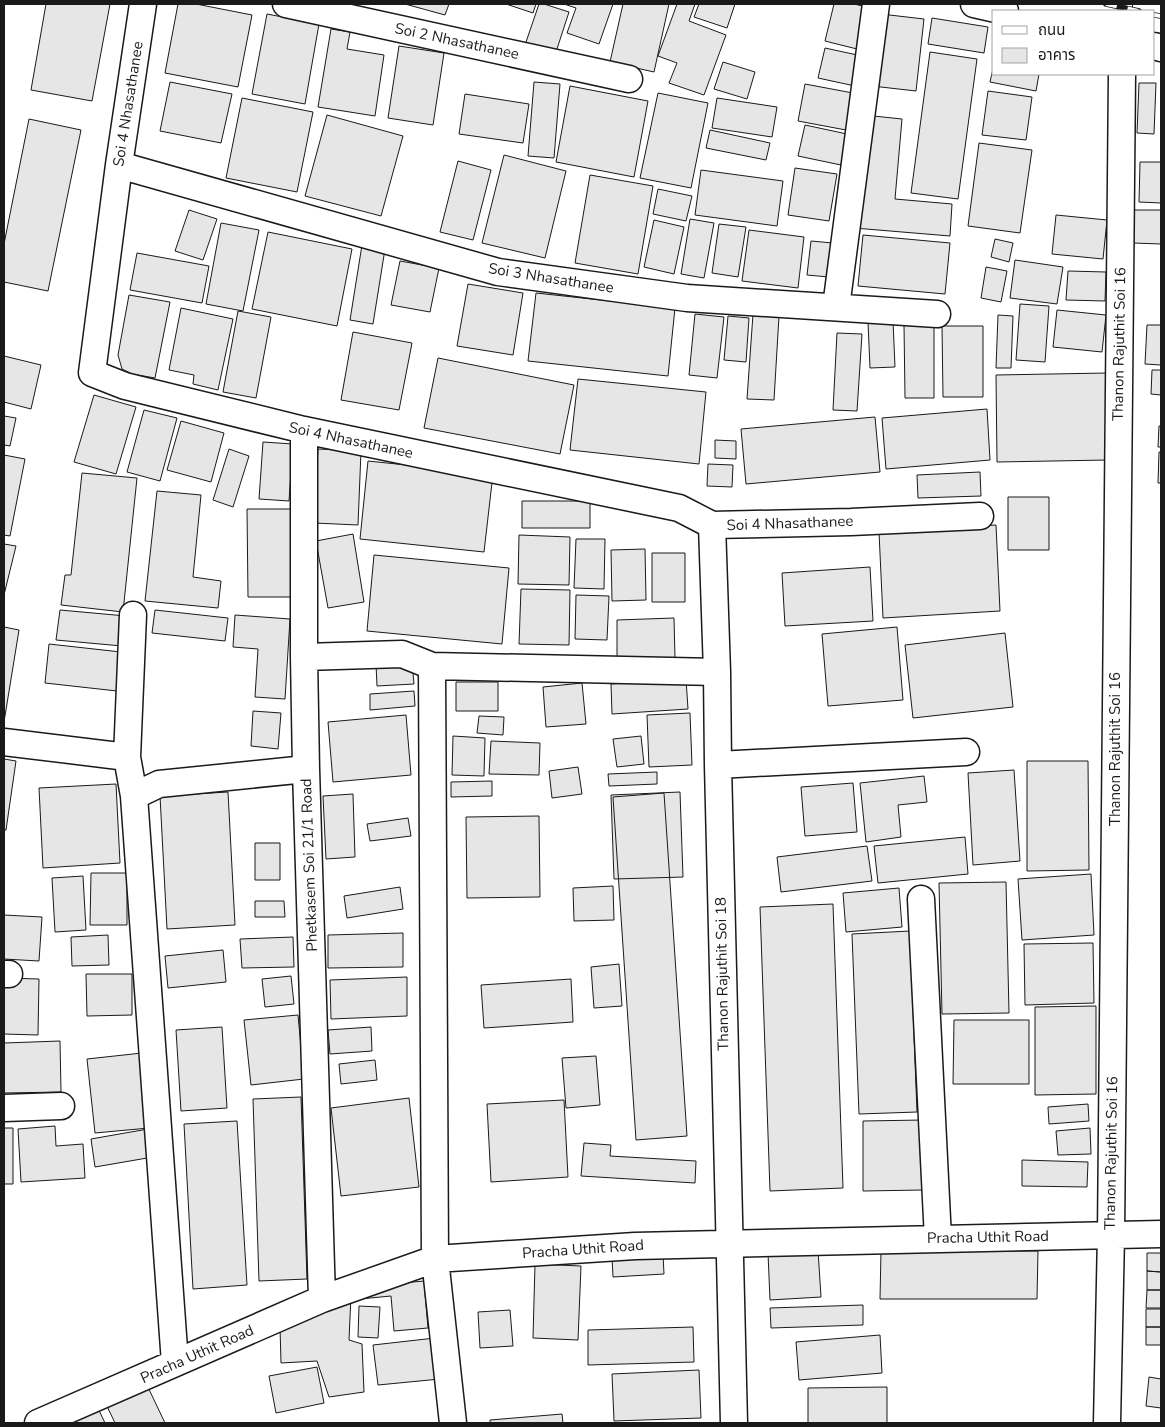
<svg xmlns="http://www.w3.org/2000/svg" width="1165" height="1427" viewBox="0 0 1165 1427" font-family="'Nunito Sans','Noto Sans Thai',sans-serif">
<rect width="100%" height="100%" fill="#fff"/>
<path fill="#e6e6e6" stroke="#1a1a1a" d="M46,4H110L92,101L31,90Z
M178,4H196L252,15L238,87L165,73Z
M405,4H449L445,15Z
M506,4H536L533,13Z
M539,4H544L569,12L555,55L525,45Z
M564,4H613L599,44L567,33L576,8Z
M623,4H669L654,72L610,62Z
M677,4H695L689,21L726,35L704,95L669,83L677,63L658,56Z
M699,4H735L727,28L694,17Z
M834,4H854L871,8L861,50L825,41Z
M267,14L319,24L305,104L252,94Z
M881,14L924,19L916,91L872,86Z
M932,18L988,27L984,53L928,44Z
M331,29L350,32L347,49L384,55L375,116L318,107Z
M399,46L444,53L433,125L388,118Z
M825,48L862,56L855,86L818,78Z
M930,52L977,59L958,199L911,193Z
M723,62L755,72L747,99L714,89Z
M994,64V74H1039L1036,91L990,82Z
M170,82L232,94L221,143L160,131Z
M534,82L560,84L554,158L528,156Z
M1139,83H1156L1154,134L1137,133Z
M805,84L853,93L846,130L798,121Z
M570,86L648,101L634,177L556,162Z
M988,91L1032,97L1026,140L982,135Z
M658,93L708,103L691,188L640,178Z
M465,94L529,104L523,143L459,134Z
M242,98L313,112L297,192L226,178Z
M717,98L777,107L772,137L712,128Z
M327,115L403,136L381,216L305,196Z
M864,115L902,119L895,199L952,204L950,236L854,228Z
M29,119L81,130L48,291L4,282V244Z
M805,125L847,134L841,165L798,156Z
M710,130L770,143L766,160L706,148Z
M979,143L1032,150L1020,233L968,226Z
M504,155L566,171L545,258L482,243Z
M458,161L491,170L473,240L440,232Z
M1140,162H1161V203L1139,202Z
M795,168L837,174L829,221L788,215Z
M701,170L783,181L777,226L695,215Z
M590,175L653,186L638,274L575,263Z
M658,189L692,196L686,221L653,214Z
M189,210L217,219L203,260L175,251Z
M1134,210H1161V244L1133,243Z
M1056,215L1107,220L1103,259L1052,254Z
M690,219L714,223L704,278L681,274Z
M654,220L684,227L674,274L644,267Z
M221,223L259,230L243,311L206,304Z
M719,224L746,227L738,277L712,273Z
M749,230L804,237L798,288L742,281Z
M268,232L352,249L337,326L252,309Z
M863,235L950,243L945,294L858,286Z
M995,239L1013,243L1009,262L991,257Z
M811,241L833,243L829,277L807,275Z
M362,245L385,249L373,324L350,320Z
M137,253L209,266L202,303L130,290Z
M1015,260L1063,267L1057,304L1010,298Z
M400,261L439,268L430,312L391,305Z
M986,267L1007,271L1001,302L981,298Z
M1068,271L1106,272L1105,301L1066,300Z
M468,284L523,293L513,355L457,346Z
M536,293L675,308L668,376L528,361Z
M129,295L170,302L155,378L132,374L122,369L118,355Z
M1020,304L1049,306L1045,362L1016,360Z
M181,308L233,319L218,390L193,384L194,375L169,370Z
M1057,310L1106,315L1102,352L1053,347Z
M238,311L271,317L256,398L223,392Z
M695,314L724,317L717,378L689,375Z
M753,314L779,316L774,400L747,399Z
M998,315L1013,316L1011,368H996Z
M728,316L749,318L746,362L724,360Z
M893,321L895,367L870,368L868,322Z
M904,325H934V398H905Z
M1147,325H1161V365L1145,364Z
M942,326H983V397H943Z
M353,332L412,343L399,410L341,400Z
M837,333L862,334L857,411L833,410Z
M4,356L41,365L31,409L4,402Z
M438,358L574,385L560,454L424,428Z
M1152,370H1161V418V395L1151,394Z
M1107,373L1108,460L997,462L996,375Z
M578,379L706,392L699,464L570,450Z
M94,395L136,407L116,474L74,462Z
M987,409L990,460L886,469L882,418Z
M144,410L177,418L160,481L127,472Z
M4,416L16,418L10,446L4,445Z
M875,417L880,472L746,484L741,429Z
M181,421L224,433L211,482L167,470Z
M1159,426H1161V447H1158Z
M715,440L736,441V459L715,458Z
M263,442L293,444L289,501L259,499Z
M229,449L249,456L233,507L213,500Z
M318,449L361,451L358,525L314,523Z
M1159,452H1161V483H1158Z
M4,455L25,459L10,536L4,535Z
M368,461L493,474L484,552L360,539Z
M708,464L733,465L732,487L707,486Z
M980,472L981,496L918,498L917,475Z
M82,473L137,478L123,612L61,605L65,575H71Z
M157,491L201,495L193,577L221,581L218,608L145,601Z
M1008,497H1049V550H1008Z
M522,501H590V528H522Z
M247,509H291L292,597H248Z
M996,525L1000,611L883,618L879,532Z
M353,534L364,602L328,608L316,541Z
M519,535L570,537L569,585L518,584Z
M576,539H605L604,589L574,588Z
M4,544L16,546L4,595Z
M645,549L646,600L612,601L611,550Z
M652,553H685V602H652Z
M374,555L509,568L502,644L367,631Z
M870,567L873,621L785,626L782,573Z
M521,589L570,590L569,645L519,644Z
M576,595L609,596L607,640L575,639Z
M60,610L126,616L122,646L56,640Z
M155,610L228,618L225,641L152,633Z
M235,615L290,619L285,699L255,697L258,649L233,647Z
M674,618L675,658L617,660V620Z
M4,627L19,630L4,722Z
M897,627L903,700L828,706L822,634Z
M1005,633L1013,707L913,718L905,645Z
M49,644L121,652L117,691L45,683Z
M412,662L414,684L377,686L376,664Z
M686,679L688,709L612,714L611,684Z
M456,682H498V711H456Z
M582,683L586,724L546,727L543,687Z
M414,691L415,706L370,710V694Z
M253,711L281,713L278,749L251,746Z
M690,713L692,765L649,767L647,715Z
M406,715L411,775L333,782L328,722Z
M479,716L504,717L503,735L477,733Z
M453,736L485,738L484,776L452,775Z
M641,736L644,764L617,767L613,739Z
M491,741L540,743L539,775L489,774Z
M4,759L16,761L6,830H4Z
M1027,761H1088L1089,870L1027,871Z
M578,767L582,794L552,798L549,771Z
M1014,770L1020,861L973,865L968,773Z
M657,772V784L609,786L608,774Z
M924,776L927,802L898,805L901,837L866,842L860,783Z
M492,781V796L451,797V782Z
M853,783L857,832L805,836L801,787Z
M116,784L120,863L43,868L39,788Z
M228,792L235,925L167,929L160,796Z
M680,792L683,877L614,879L611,795Z
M664,793L687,1136L636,1140L613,797Z
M353,794L355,857L326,859L323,796Z
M539,816L540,897L467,898L466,817Z
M408,818L411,836L370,841L367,824Z
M965,837L968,874L878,883L874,846Z
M255,843H280V880H255Z
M867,846L872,881L781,892L777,857Z
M91,873H127V925H90Z
M1091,874L1094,935L1022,940L1018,879Z
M83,876L86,930L55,932L52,878Z
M1006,882L1009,1013L942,1014L939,883Z
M613,886L614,920L574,921L573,888Z
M400,887L403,909L347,918L344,896Z
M899,888L902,927L846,932L843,893Z
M255,901H284L285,917H255Z
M833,904L843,1188L770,1191L760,907Z
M4,915L42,917L39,961L4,959Z
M910,931L917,1112L859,1114L852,934Z
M403,933V967L328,968V935Z
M108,935L109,965L72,966L71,937Z
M293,937L294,967L242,968L240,939Z
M1093,943L1094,1003L1025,1005L1024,944Z
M223,950L226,982L168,988L165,956Z
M619,964L622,1006L594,1008L591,967Z
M86,974H132V1015L87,1016Z
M291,976L294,1004L265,1007L262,979Z
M407,977V1016L331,1019L330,980Z
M4,978L39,979L38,1035L4,1034Z
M571,979L573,1022L484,1028L481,985Z
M1096,1006V1094L1035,1095V1007Z
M298,1015L304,1079L251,1085L244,1020Z
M954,1020H1029V1084H953Z
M222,1027L227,1108L181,1111L176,1030Z
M371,1027L372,1051L330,1054L328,1030Z
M60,1041L61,1092L4,1093V1043Z
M142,1053L149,1128L95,1133L87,1059Z
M596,1056L600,1105L566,1108L562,1058Z
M375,1060L377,1080L341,1084L339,1064Z
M301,1097L307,1279L259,1281L253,1099Z
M409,1098L419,1187L341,1196L331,1108Z
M564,1100L568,1177L491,1182L487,1104Z
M1088,1104L1089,1121L1049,1124L1048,1107Z
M923,1120V1190L863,1191V1121Z
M237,1121L247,1285L193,1289L184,1124Z
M55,1126L56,1146L83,1144L85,1178L21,1182L18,1129Z
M4,1128H13V1184H4Z
M1090,1128L1091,1154L1058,1155L1056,1131Z
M148,1129L153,1157L95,1167L91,1139Z
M584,1143L611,1145L610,1156L696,1161L695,1183L581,1176Z
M1022,1160L1088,1162L1087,1187L1022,1186Z
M818,1250L821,1297L770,1300L768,1253Z
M881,1251H1038L1037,1299H880Z
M1147,1253H1161V1272L1147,1271Z
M663,1254L664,1274L613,1277L612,1257Z
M535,1264L581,1266L578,1340L533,1338Z
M1147,1271L1161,1272V1290H1147Z
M424,1281L428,1328L394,1331L391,1296L360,1299L359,1287Z
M1147,1290H1161V1308H1146Z
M351,1295L349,1340L362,1344L364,1392L329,1397L317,1361L281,1363L280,1327Z
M863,1305V1325L771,1328L770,1308Z
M359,1306L380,1307L378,1338L358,1337Z
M1146,1309H1161V1327H1146Z
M510,1310L513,1346L480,1348L478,1312Z
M693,1327L694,1362L588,1365V1330Z
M1146,1327H1161V1345H1146Z
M880,1335L882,1373L799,1380L796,1342Z
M435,1338L440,1379L378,1385L373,1345Z
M317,1367L324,1403L276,1413L269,1376Z
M699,1370L701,1418L614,1421L612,1374Z
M1149,1377L1161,1379V1408L1146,1406Z
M146,1383L165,1423H115L105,1402Z
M887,1387V1423H808V1388Z
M95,1402L105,1423H52Z
M562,1414L563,1423H490V1420Z"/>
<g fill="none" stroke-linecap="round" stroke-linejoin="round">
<defs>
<path id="service" d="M1125,11V4"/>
<path id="minor" d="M143,4L119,165L92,373L125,386L304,430L679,508L712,525L851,522L980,516
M286,4L629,79
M974,4L1005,11
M1154,46L1161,48
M119,165L498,272L687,298L937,314
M836,307L876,4
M304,430V657L306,769L322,1299
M712,525L717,672L718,765L734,1423
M304,657L402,654L432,666L717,672
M432,666L435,1259L453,1423
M4,742L127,757L134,796L159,784L306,769
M127,757L133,615
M718,765L966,752
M134,796L175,1363
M921,899L938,1239
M4,974H9
M4,1108L61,1106
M38,1423L322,1299L435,1259L635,1246L1161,1234
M1107,1423L1111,1235L1122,74"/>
</defs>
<use href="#service" stroke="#1a1a1a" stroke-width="16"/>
<use href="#minor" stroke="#1a1a1a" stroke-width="29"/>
<use href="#service" stroke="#fff" stroke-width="14"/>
<use href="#minor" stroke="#fff" stroke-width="26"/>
<defs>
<path id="rail" d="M1106,4L1139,11
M1154,15L1161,16"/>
</defs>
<use href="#rail" stroke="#1a1a1a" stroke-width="5.5"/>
<use href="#rail" stroke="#fff" stroke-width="4" stroke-dasharray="11" stroke-linecap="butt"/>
</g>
<g text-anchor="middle" stroke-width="4" stroke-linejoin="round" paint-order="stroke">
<g font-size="15" fill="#1a1a1a" stroke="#fff">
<text transform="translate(457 41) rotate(12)" y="5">Soi 2 Nhasathanee</text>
<text transform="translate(128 104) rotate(-81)" y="5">Soi 4 Nhasathanee</text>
<text transform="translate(551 278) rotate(9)" y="5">Soi 3 Nhasathanee</text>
<text transform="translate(1119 344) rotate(-89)" y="5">Thanon Rajuthit Soi 16</text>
<text transform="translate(351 440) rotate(12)" y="5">Soi 4 Nhasathanee</text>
<text transform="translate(790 523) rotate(-2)" y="5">Soi 4 Nhasathanee</text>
<text transform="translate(1115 749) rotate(-90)" y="5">Thanon Rajuthit Soi 16</text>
<text transform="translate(309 865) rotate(-92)" y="5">Phetkasem Soi 21/1 Road</text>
<text transform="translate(722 974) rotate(-91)" y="5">Thanon Rajuthit Soi 18</text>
<text transform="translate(1111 1153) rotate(-89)" y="5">Thanon Rajuthit Soi 16</text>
<text transform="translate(988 1237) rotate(-1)" y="5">Pracha Uthit Road</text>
<text transform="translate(583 1249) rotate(-4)" y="5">Pracha Uthit Road</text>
<text transform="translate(197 1354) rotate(-24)" y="5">Pracha Uthit Road</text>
</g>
</g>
<rect width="1165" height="1427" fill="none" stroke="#1a1a1a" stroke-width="10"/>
<rect x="992" y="10" width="162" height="65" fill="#ffffff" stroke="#a3a3a3"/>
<rect x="1002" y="26" width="25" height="8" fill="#ffffff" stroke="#a3a3a3"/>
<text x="1038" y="35" font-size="15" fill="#1a1a1a">ถนน</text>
<rect x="1002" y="48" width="25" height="15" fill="#e6e6e6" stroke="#a3a3a3"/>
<text x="1038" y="60" font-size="15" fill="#1a1a1a">อาคาร</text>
</svg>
